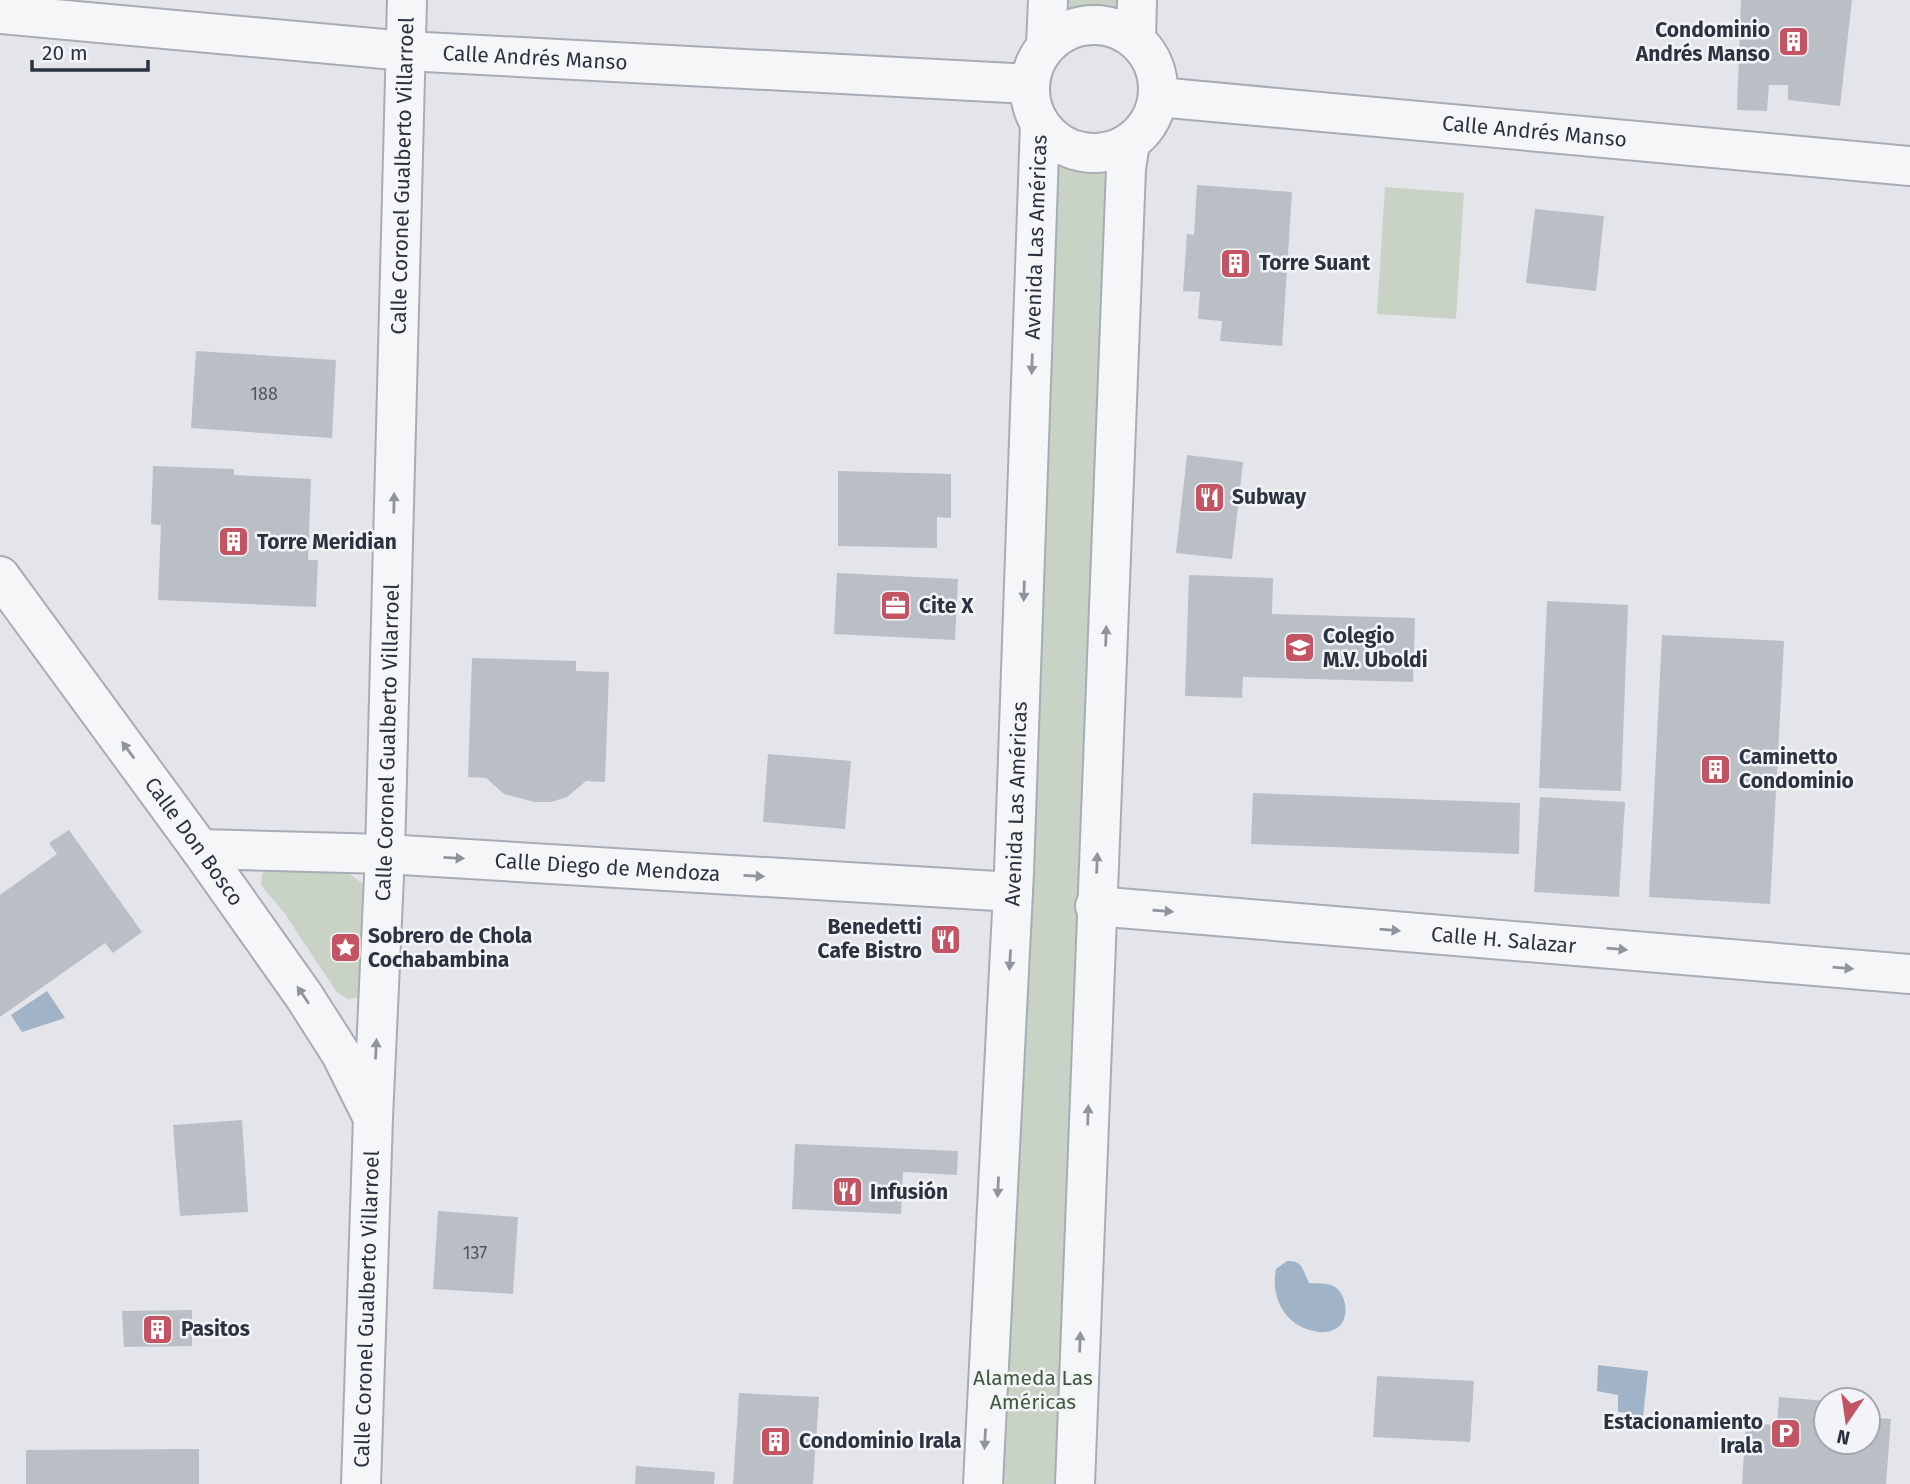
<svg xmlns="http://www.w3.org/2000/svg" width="1910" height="1484" viewBox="0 0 1910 1484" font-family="'Fira Sans',sans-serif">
<rect width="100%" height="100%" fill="#e3e5ea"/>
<path fill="#c8d3c5" d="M1056,0H1125L1124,21L1092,12L1055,15Z
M1047,164L1091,169L1114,165L1063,1484H995Z
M1385,187L1464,193L1456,319L1377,314Z
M272,866L343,869L363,884V993L357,998L347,999L336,991L285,914L261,885L262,874Z"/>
<path fill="#a1b3c6" d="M47,991L65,1018L22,1032L11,1015Z
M1287,1261C1303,1260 1303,1271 1309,1283C1318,1284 1327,1282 1335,1287C1348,1296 1350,1322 1335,1329C1328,1333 1321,1333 1314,1331C1285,1326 1270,1296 1276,1269Z
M1598,1365L1648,1371L1643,1417L1627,1422L1626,1413L1618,1412V1395L1597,1391Z"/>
<path fill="#babfc6" d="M1741,0H1852L1840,106L1788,100V85H1769L1767,111L1737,110Z
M1197,185L1292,192L1282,346L1220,341L1222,321L1198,319L1200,292L1183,291L1187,234L1194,235Z
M1535,209L1604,216L1596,291L1526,283Z
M196,351L336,360L332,438L191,428Z
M1187,455L1243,462L1232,559L1176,553Z
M153,466L234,469V475L311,479L308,560H318L316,607L158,600L161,525L151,524Z
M838,471L951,474V518L937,517V548L838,546Z
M837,573L958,579L955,640L834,634Z
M1189,575L1273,578L1272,614L1415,618L1413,682L1243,677L1242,698L1185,696Z
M1547,601L1628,605L1621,791L1539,788Z
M1662,635L1784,641L1770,904L1649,897Z
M472,658L576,661V671L609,672L605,782L586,781L567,797L551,802H534L504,794L486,778L468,777Z
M768,754L851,761L845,829L763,822Z
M1253,793L1520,803L1519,854L1251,844Z
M1540,797L1625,802L1619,897L1534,892Z
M69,830L142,932L113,953L105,943L0,1017V895L57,854L49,843Z
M242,1120L248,1212L180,1216L173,1125Z
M795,1144L958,1151L957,1175L903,1172L901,1214L792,1209Z
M438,1211L518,1217L513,1294L433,1289Z
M192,1310V1346L124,1347L122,1311Z
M1377,1376L1474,1381L1470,1442L1373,1437Z
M739,1393L819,1397L813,1484H733Z
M1779,1397L1826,1401V1442H1868V1417L1891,1419L1886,1484H1742L1746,1423L1777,1425Z
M199,1449V1484H26V1450Z
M636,1466L715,1472L714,1484H635Z"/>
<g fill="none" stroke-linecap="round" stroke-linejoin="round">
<defs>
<g id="minor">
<path id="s1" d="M0,14L406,51L1030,84"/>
<circle cx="1094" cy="89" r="64"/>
<path d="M1136,39L1137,0"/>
<path d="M1046,46L1048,0"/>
<path id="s2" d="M1158,97L1910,166"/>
<path id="s3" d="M0,576L200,849L304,996L341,1054L372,1116"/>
<path id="s4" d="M200,849L385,854L1013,892"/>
<path id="s5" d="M1095,906L1910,974"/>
<path id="s6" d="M361,1484L373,1118L385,854L407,0"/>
<path id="s7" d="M983,1484L1014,872L1040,124"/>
<path d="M1075,1484L1126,169L1130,142"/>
</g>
</defs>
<use href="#minor" stroke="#a8acb4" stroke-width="42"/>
<use href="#minor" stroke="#f5f6f8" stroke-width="38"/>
</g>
<defs><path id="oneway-solid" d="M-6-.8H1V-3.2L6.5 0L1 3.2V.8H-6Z" transform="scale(1.75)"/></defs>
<g fill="#90949c">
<use href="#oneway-solid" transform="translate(1032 364) rotate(92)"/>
<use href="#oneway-solid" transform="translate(394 503) rotate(-89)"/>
<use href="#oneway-solid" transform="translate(1024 591) rotate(92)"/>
<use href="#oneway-solid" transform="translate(1106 636) rotate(-88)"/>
<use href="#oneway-solid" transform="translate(128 750) rotate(-126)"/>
<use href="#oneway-solid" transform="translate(454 858) rotate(3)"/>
<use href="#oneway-solid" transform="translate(1097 863) rotate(-88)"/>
<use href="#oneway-solid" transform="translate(754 876) rotate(3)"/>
<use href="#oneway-solid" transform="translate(1163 911) rotate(5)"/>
<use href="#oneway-solid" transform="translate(1390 930) rotate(5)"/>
<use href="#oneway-solid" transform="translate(1617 949) rotate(5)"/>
<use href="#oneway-solid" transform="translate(1010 960) rotate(93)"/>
<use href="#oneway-solid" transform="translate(1843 968) rotate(5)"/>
<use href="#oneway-solid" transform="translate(303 995) rotate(-124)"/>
<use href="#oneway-solid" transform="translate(376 1049) rotate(-87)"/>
<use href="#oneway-solid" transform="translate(1088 1115) rotate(-88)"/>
<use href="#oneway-solid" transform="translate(998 1187) rotate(93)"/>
<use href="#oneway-solid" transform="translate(1080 1342) rotate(-88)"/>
<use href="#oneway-solid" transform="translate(985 1439) rotate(93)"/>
</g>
<defs>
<symbol id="building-square" viewBox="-11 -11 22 22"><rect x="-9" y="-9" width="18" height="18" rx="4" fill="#c35463" stroke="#f2f4f7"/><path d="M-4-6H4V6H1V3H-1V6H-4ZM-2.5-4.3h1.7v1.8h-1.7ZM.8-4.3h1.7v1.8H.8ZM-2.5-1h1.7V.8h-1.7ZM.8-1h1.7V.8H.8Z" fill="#fff"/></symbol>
<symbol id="restaurant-square" viewBox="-11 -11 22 22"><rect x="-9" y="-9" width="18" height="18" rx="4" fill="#c35463" stroke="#f2f4f7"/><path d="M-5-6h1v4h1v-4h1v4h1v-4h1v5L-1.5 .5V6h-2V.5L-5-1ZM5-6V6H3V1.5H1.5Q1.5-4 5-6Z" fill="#fff"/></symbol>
<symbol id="office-square" viewBox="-11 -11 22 22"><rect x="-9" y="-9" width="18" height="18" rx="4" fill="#c35463" stroke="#f2f4f7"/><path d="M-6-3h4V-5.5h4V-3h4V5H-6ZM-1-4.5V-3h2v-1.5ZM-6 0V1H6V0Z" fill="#fff"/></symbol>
<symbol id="school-square" viewBox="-11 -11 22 22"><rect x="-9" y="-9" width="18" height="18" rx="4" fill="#c35463" stroke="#f2f4f7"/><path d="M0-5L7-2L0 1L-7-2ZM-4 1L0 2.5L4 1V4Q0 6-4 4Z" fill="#fff"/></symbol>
<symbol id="sight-square" viewBox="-11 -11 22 22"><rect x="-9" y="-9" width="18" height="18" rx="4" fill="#c35463" stroke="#f2f4f7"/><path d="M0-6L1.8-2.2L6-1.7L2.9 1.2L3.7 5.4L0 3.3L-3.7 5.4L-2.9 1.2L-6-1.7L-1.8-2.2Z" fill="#fff"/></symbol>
<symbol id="parking-square" viewBox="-11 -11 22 22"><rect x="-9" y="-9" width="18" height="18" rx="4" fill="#c35463" stroke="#f2f4f7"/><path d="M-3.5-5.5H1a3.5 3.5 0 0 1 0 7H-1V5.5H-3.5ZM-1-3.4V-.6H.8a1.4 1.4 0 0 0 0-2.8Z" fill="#fff"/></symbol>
</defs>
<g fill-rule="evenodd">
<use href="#building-square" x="1776" y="24" width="35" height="35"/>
<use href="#building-square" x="1218" y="246" width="35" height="35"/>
<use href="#restaurant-square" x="1192" y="480" width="35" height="35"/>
<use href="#building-square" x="216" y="524" width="35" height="35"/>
<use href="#office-square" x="878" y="588" width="35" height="35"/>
<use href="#school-square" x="1282" y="630" width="35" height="35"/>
<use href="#building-square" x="1698" y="752" width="35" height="35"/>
<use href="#restaurant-square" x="928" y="922" width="35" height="35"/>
<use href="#sight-square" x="328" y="930" width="35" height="35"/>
<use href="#restaurant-square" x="830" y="1174" width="35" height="35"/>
<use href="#building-square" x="140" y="1312" width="35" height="35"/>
<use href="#parking-square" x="1768" y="1416" width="35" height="35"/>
<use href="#building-square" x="758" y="1424" width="35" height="35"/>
</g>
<g text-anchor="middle" stroke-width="5" stroke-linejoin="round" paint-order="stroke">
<g font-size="18" fill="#505662">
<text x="264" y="400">188</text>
<text x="475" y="1259">137</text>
</g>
<g font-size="21" font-weight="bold" fill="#2c3340" stroke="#f2f4f7" text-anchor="start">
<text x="1770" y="37" text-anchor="end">Condominio<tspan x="1770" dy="24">Andrés Manso</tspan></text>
<text x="1259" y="270">Torre Suant</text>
<text x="1232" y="504">Subway</text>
<text x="257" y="549">Torre Meridian</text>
<text x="919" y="613">Cite X</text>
<text x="1323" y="643">Colegio<tspan x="1323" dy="24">M.V. Uboldi</tspan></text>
<text x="1739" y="764">Caminetto<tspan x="1739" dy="24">Condominio</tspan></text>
<text x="922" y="934" text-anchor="end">Benedetti<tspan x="922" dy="24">Cafe Bistro</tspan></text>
<text x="368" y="943">Sobrero de Chola<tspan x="368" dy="24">Cochabambina</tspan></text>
<text x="870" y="1199">Infusión</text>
<text x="181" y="1336">Pasitos</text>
<text x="1763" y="1429" text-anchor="end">Estacionamiento<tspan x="1763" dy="24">Irala</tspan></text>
<text x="799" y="1448">Condominio Irala</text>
</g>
<g font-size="21" fill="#2c3340" stroke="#f2f4f7">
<text dy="7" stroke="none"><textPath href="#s1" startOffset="537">Calle Andrés Manso</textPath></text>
<text dy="7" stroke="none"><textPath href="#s2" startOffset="378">Calle Andrés Manso</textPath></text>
<text dy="7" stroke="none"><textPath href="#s6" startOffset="1309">Calle Coronel Gualberto Villarroel</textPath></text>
<text dy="7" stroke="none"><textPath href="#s7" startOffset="1248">Avenida Las Américas</textPath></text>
<text dy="7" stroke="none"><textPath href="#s6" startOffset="742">Calle Coronel Gualberto Villarroel</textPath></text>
<text dy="7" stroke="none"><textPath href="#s7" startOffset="681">Avenida Las Américas</textPath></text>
<text dy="7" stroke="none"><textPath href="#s3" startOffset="329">Calle Don Bosco</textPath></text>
<text dy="7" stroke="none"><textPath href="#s4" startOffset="408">Calle Diego de Mendoza</textPath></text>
<text dy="7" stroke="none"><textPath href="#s5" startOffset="410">Calle H. Salazar</textPath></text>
<text dy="7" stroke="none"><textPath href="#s6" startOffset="175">Calle Coronel Gualberto Villarroel</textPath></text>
</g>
<g font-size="21" fill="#405b3b" stroke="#f2f4f7">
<text x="1033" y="1385">Alameda Las<tspan x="1033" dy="24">Américas</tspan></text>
</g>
</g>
<g transform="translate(1847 1421) rotate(193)"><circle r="33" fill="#f2f4f7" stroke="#a3a7ae" stroke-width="2"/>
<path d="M0-5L12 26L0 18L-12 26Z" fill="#c35463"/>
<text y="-10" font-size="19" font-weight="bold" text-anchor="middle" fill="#2c3340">N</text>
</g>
<path d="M32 60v10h116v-10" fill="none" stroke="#2c3340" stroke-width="3.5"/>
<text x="42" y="60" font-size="21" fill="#2c3340" stroke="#f2f4f7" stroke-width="5" paint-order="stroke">20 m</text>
</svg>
